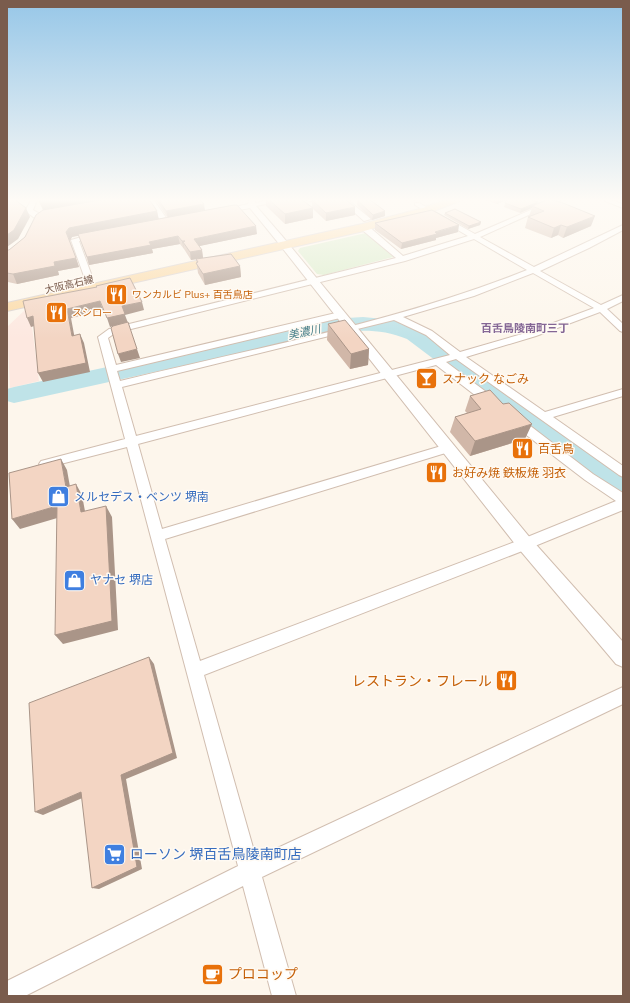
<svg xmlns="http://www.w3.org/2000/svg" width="630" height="1003" viewBox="0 0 630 1003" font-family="'Nunito Sans','Noto Sans JP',sans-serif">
<rect width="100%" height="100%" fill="#fdf6ec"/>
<path fill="#fde8e0" d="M88,296L93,314L32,327L39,381L10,388L7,327L25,310Z"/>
<path fill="#d8ecc9" d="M366,233L394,255L393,257L324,275L317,274L298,251L300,248Z"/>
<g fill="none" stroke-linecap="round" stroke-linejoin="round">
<path fill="#bfe3e8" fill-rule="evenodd" d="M363,317L394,320L423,329L580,440L623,468V493L613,490L560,454L407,339C382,328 357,330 331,333L14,403L7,401V389L14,387L331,319Z"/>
<defs>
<path id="minor" d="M32,199L37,200L33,210L42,215V219H36L25,211Z
M147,199H153L169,222L168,224H162Z
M249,199H255V203L276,199H287L286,200L256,206L282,236V240H276L250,208L222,213L218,211L248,204Z
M306,199L349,201L371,219L364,221L345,204L309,201Z
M556,199H564L480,237L534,267L623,225V230L589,248L540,271L601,305L623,295V301L607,309L623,324V332L620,331L600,312L536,336L466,357L545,412L623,389V396L553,417L623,466V477L619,475L456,359L446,362L497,400L498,403L497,406H489L436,365L138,444L162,529L448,444L452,445L454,448L452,451L165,539L200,661L520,540L616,501L585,480L512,424L510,421L512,418H520L593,474L623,493V510L530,548L204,675L256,858L623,687V704L262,877L296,996H272L243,886L25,996H7V981L238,866L127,447L45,468L41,467L39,464L41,461L45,460L125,439L98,337L109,329L396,258L361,229V225H367L403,256L468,236L415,205V203H419L475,234ZM474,239L527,270C397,322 256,348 120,381L117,371L340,318L345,315L340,312L116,365L108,338L115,333L405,261ZM533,273L594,308L529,332L460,352L432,331L403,317L474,296ZM394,320L426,335L450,355L136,436L122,387Z
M600,199H608L623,204V208Z
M96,233H99V237L79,241L93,279L89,282L85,279L71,240Z"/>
<path id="tertiary" d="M279,235L282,236L531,539L623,642V667L616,664L519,549L276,240V236Z"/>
<path id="primary" d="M447,199H461L460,201L431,212L364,231L7,311V303L362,224L423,208Z"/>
</defs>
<use href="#minor" stroke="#d1beb0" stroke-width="2"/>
<use href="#tertiary" stroke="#d1beb0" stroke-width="2"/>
<use href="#primary" stroke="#dad1cd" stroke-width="2"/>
<use href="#minor" fill="#fff" fill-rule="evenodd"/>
<use href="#tertiary" fill="#fff" fill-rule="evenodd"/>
<use href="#primary" fill="#fbd9a5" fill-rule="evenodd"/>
</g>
<path fill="#d1b7a8" d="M38,199H103L72,204L157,211L158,219L167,217L155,199H199L205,210L257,234L199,246L202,250L203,258L198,259L240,266L241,277L205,285L198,273L196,259L191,260L184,249L180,244L152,249L153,253L89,265L79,235L72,237L70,240L79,267L58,271L59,275L17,284L8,282L7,281V250H9L25,237L43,210Z
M259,199H301L312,208V200L355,207V215L326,221L313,209V218L285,224L266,206V199L261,200Z
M483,199H528L537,204L591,226L563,238L558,235L551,238L525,228L528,217H530L529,216L532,208L520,213L504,207L506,200L497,204Z
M357,200L385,211V216L372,220L357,205Z
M445,213L481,222L480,225L468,229L444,215Z
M375,223L458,232L436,238V240L401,249L375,230Z
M328,324L369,349L368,365L350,369L327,340Z
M470,396L525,439L470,456L450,432L455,417L467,413L465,411Z"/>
<path fill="#aa9588" d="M38,199H103L43,210Z
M501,199H507L506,200L497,204L498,200Z
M538,202L536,206H532V208L520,213L521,209Z
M204,204L205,211L168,218L166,211Z
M355,207V215L326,221V213Z
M26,208L30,217L18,239L7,247V235Z
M313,208V218L285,224V214Z
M157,211L159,220L72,237L70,241L66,232L69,228Z
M385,211V216L372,220L373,215Z
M595,216L591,226L563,238L567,227Z
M481,222L480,225L468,229L469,226Z
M459,225L458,232L436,238V240L401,249L402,243Z
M561,225L558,235L551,238L554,228Z
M256,226L257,234L195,247L194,239Z
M178,236L180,244L152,249L153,253L89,265L87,257L149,242Z
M182,241H185L183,242L184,249Z
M202,250L203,258L191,260L190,252Z
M76,258L79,267L58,271L59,275L17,284L13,274L54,262Z
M240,266L241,277L205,285L203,274Z
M100,301L103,310L71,318L76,345L72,336L67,309Z
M142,302L144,310L125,315L128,323L110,327L107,318L122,306Z
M33,316L37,325L31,327L27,318Z
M80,334L84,343L90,372L43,382L38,373Z
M137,349L140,358L121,362L118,354Z
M369,349L368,365L350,369L351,354Z
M532,424L525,439L470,456L475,441Z
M61,459L67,470L72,498L66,487Z
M76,484L82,495L87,522L81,512Z
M57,506L64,516L20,529L12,519Z
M106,506L112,517L118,630L63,644L55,635Z
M149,657L154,664L177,758L126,779L142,869L99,889L92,888L121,775Z
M81,792L87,796L43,815L35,812Z"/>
<path fill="#f3d5c3" stroke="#aa9588" d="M7,199H14L26,208L14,230L7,235Z
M105,199H149L157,211L69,228L66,232L76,258L54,262L55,266L13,274L7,273V250H9L25,237L36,215L43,210Z
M158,199H199L204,204L166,211Z
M268,199H301L313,208L285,214Z
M322,199H345L355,207L326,213L312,200Z
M365,199H369L385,211L373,215L357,200Z
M506,199H528L538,202L521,209L505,203Z
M549,199L563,203L595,216L567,227L561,225L554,228L528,217L544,211L532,206Z
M234,205H237L256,226L194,239L202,250L190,252L183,242L185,241H182L178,236L149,242L151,245L87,257L78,234Z
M455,209L481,222L469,226L445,213Z
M432,210L459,225L435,232L437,234L402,243L375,223Z
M231,254L240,266L203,274L196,263L198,262L196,259Z
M130,278L142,302L122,306L125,314L107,318L100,301L67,309L72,336L80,334L86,363L38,373L33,316L27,318L23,301L97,287L96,286Z
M345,320L369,349L351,354L328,324Z
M128,322L137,349L118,354L111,328L113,326Z
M490,390L503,404L509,403L532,424L475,441L455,417L481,409L470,396Z
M61,459L66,487L76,484L81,512L106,506L112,621L55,635L57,506L12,519L9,473Z
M149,657L173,753L121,775L137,867L92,888L81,792L35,812L29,703Z"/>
<linearGradient id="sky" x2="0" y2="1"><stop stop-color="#97c7e8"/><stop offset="0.59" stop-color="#fefbf6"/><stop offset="1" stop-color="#fefbf6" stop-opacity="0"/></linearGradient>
<rect width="630" height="339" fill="url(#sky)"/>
<defs>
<symbol id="restaurant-square" viewBox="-11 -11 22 22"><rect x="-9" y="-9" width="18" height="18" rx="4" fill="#e8710a" stroke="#fffaf3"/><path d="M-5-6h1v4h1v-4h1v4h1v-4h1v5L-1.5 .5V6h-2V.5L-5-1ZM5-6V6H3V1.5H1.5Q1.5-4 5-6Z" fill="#fff"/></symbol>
<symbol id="bar-square" viewBox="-11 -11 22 22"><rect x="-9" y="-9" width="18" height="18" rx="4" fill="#e8710a" stroke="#fffaf3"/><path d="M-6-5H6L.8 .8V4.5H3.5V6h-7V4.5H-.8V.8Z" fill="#fff"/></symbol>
<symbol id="shop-square" viewBox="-11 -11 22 22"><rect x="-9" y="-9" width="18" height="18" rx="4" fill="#3f7fe0" stroke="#fffaf3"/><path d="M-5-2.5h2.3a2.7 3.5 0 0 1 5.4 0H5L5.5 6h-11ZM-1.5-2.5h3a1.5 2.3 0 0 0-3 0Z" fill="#fff"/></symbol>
<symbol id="supermarket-square" viewBox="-11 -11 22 22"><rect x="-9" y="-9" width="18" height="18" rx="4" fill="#3f7fe0" stroke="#fffaf3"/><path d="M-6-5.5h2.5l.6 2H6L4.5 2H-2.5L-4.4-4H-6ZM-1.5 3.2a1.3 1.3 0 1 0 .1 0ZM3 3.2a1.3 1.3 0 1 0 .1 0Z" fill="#fff"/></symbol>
<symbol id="cafe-square" viewBox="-11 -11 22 22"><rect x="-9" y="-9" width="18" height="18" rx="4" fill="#e8710a" stroke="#fffaf3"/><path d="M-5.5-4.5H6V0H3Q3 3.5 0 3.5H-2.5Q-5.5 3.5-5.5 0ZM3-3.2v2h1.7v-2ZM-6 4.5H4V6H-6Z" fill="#fff"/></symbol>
</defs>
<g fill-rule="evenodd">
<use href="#restaurant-square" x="104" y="282" width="25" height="25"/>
<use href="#restaurant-square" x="44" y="300" width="25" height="25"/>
<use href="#bar-square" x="414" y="366" width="25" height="25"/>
<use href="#restaurant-square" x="510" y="436" width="25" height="25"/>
<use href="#restaurant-square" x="424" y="460" width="25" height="25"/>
<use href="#shop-square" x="46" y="484" width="25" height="25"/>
<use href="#shop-square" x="62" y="568" width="25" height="25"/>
<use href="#restaurant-square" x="494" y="668" width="25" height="25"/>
<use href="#supermarket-square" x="102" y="842" width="25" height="25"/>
<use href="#cafe-square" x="200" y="962" width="25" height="25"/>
</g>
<g text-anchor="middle" stroke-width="3" stroke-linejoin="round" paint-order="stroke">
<g font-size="10" fill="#7a5c4d" stroke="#fffaf3">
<text transform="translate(69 284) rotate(-13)" y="4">大阪高石線</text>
</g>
<g font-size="10" fill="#c56008" stroke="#fffaf3" text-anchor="start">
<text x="132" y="298">ワンカルビ Plus+ 百舌鳥店</text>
<text x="72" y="316">スシロー</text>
</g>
<g font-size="11" font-weight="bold" fill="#846695" stroke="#fffaf3">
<text x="525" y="332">百舌鳥陵南町三丁</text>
</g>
<g font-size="11" font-style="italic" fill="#437c86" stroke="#fffaf3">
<text transform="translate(304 332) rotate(-12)" y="4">美濃川</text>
</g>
<g font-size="12" fill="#c56008" stroke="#fffaf3" text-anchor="start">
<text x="442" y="383">スナック なごみ</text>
<text x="538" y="453">百舌鳥</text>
<text x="452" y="477">お好み焼 鉄板焼 羽衣</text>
</g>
<g font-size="12" fill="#366cbe" stroke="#fffaf3" text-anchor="start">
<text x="74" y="501">メルセデス・ベンツ 堺南</text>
<text x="90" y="584">ヤナセ 堺店</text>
</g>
<g font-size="14" fill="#c56008" stroke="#fffaf3" text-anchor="end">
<text x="492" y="686">レストラン・フレール</text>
<text x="228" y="979" text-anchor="start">プロコップ</text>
</g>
<g font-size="14" fill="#366cbe" stroke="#fffaf3" text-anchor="start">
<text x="130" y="859">ローソン 堺百舌鳥陵南町店</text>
</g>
</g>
<rect width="630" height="1003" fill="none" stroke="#7a5c4d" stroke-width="16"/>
</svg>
